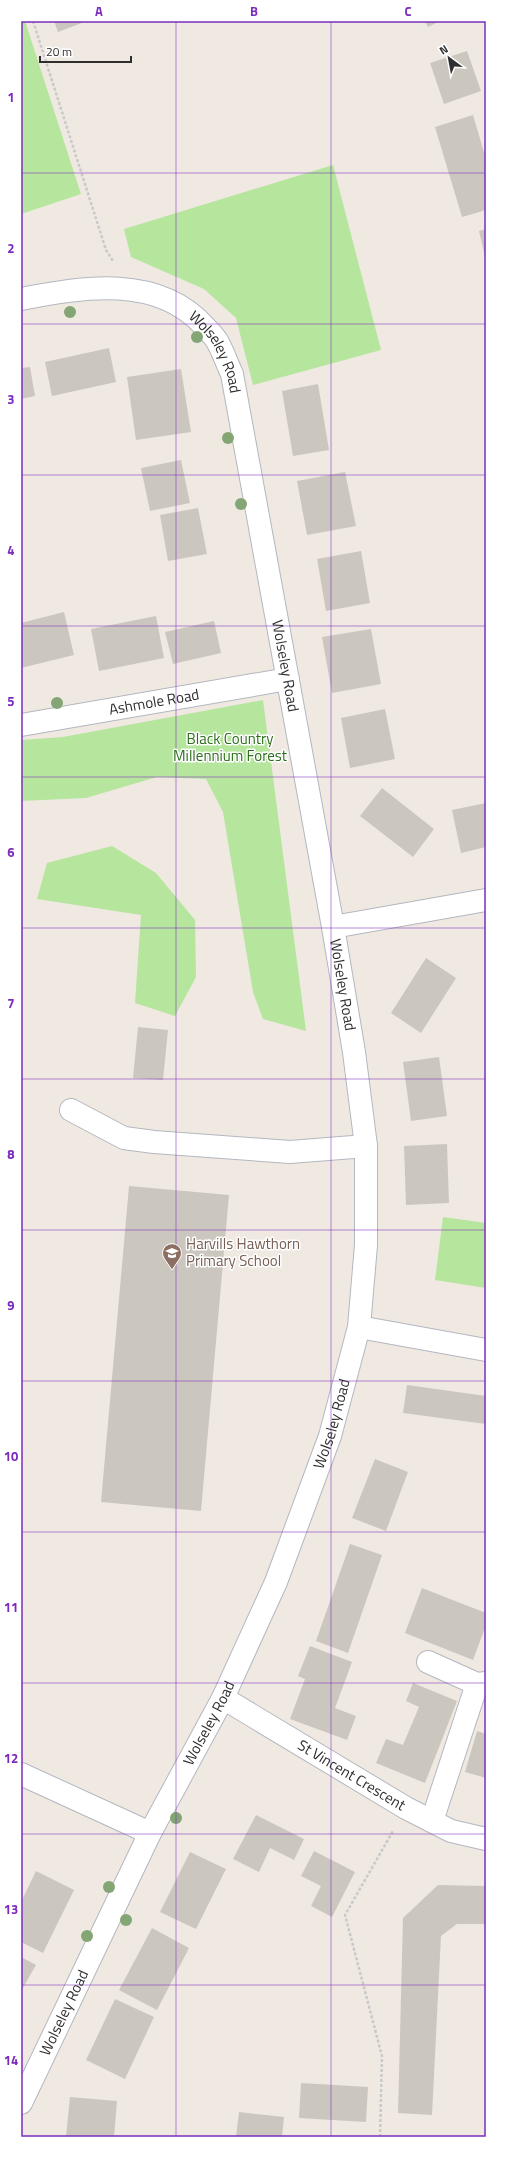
<svg xmlns="http://www.w3.org/2000/svg" width="507" height="2158" viewBox="0 0 507 2158" font-family="'Titillium Web',sans-serif">
<rect width="100%" height="100%" fill="#efe9e1"/>
<path fill="#b6e59e" d="M21,21H25L81,194L21,214Z
M333,165L381,350L253,385L236,318L204,289L131,257L124,229Z
M263,700L306,1031L263,1019L253,992L223,812L206,779L157,777L86,798L21,801V740L63,737Z
M112,846L156,873L195,920L196,977L175,1016L135,1003L141,915L37,899L47,863Z
M443,1217L486,1223V1288L435,1280Z"/>
<path fill="#cbc7bf" d="M54,21H87L58,32Z
M425,21H440L428,27Z
M467,51L481,91L444,104L430,63Z
M473,115L486,159V210L462,217L435,127Z
M486,229V257H485L479,231Z
M109,348L116,382L52,396L45,362Z
M30,367L35,396L21,399V368Z
M181,369L191,432L136,440L127,377Z
M318,384L329,450L293,456L282,391Z
M181,460L190,503L150,511L141,468Z
M345,472L356,526L307,535L297,481Z
M198,508L207,554L168,561L160,515Z
M361,551L370,603L326,611L317,559Z
M64,612L74,655L21,668V623Z
M156,616L164,658L99,671L91,629Z
M214,621L221,653L173,664L165,632Z
M371,629L381,684L332,693L322,637Z
M385,709L395,759L350,768L341,718Z
M382,788L434,829L413,857L360,816Z
M486,803V847L461,853L452,810Z
M426,958L456,978L421,1033L391,1013Z
M138,1027L168,1030L163,1080L133,1078Z
M439,1057L447,1116L411,1121L403,1062Z
M447,1144L449,1203L406,1205L404,1146Z
M129,1186L229,1195L201,1511L101,1502Z
M407,1385L486,1396V1424L403,1413Z
M375,1459L408,1472L386,1531L352,1518Z
M350,1544L382,1555L348,1653L316,1641Z
M422,1588L486,1613V1625L473,1660L405,1633Z
M310,1646L352,1662L335,1708L356,1716L347,1740L290,1719L305,1679L298,1676Z
M413,1683L457,1701L425,1783L376,1763L386,1739L403,1745L419,1707L406,1701Z
M477,1731L486,1734V1778L465,1772Z
M256,1815L304,1839L294,1860L270,1848L259,1872L233,1859Z
M314,1851L355,1872L332,1917L311,1906L321,1886L301,1876Z
M190,1852L226,1869L196,1929L160,1912Z
M36,1871L74,1890L43,1953L21,1942V1902Z
M438,1885L486,1886V1924H457L441,1936L432,2115L398,2113L403,1918Z
M152,1928L189,1948L157,2010L119,1990Z
M21,1957L36,1965L21,1991Z
M115,1999L154,2017L125,2079L86,2060Z
M301,2083L368,2087L366,2122L299,2118Z
M70,2097L117,2101L114,2137H66Z
M239,2112L284,2117L282,2137H236Z"/>
<g fill="none" stroke-linecap="round" stroke-linejoin="round">
<defs>
<g id="minor">
<path id="s1" d="M21,299C83,287 158,274 205,327C209,331 214,336 217,341C223,351 227,364 232,374L333,927L354,1052L366,1146V1245L359,1327L486,1350"/>
<path id="s2" d="M21,725L288,679"/>
<path d="M333,927L486,900"/>
<path d="M71,1110L124,1138L154,1142L290,1152L366,1146"/>
<path d="M428,1662L477,1684L486,1683"/>
<path id="s3" d="M223,1698L406,1808L451,1831L486,1839"/>
<path d="M21,1774L150,1833"/>
<path d="M432,1821L477,1684"/>
<path id="s4" d="M21,2103L150,1833L223,1698L276,1582L330,1436L359,1327"/>
</g>
</defs>
<use href="#minor" stroke="#b4b7c1" stroke-width="24"/>
<path stroke="#c9c9c9" stroke-width="2.5" stroke-dasharray="3 2" stroke-linecap="butt" d="M33,21L106,250L113,261
M380,2137L382,2056L345,1915L393,1831"/>
<use href="#minor" stroke="#fff" stroke-width="22"/>
</g>
<g fill="#84a574">
<circle cx="70" cy="312" r="6"/>
<circle cx="197" cy="337" r="6"/>
<circle cx="228" cy="438" r="6"/>
<circle cx="241" cy="504" r="6"/>
<circle cx="57" cy="703" r="6"/>
<circle cx="176" cy="1818" r="6"/>
<circle cx="109" cy="1887" r="6"/>
<circle cx="126" cy="1920" r="6"/>
<circle cx="87" cy="1936" r="6"/>
</g>
<path fill="none" stroke="#7b2cbf" stroke-width="1" stroke-opacity="0.55" d="M176,21V2137M331,21V2137M21,173H486M21,324H486M21,475H486M21,626H486M21,777H486M21,928H486M21,1079H486M21,1230H486M21,1381H486M21,1532H486M21,1683H486M21,1834H486M21,1985H486"/>
<defs>
<symbol id="school-pin" viewBox="-11 -11 22 30"><path d="M0 17L-7.5 6A9.5 9.5 0 1 1 7.5 6Z" fill="#8d6e63" stroke="#fff"/><path d="M0-5L7-2L0 1L-7-2ZM-4 1L0 2.5L4 1V4Q0 6-4 4Z" fill="#fff"/></symbol>
</defs>
<g fill-rule="evenodd">
<use href="#school-pin" x="161" y="1242" width="22" height="30"/>
</g>
<g text-anchor="middle" stroke-width="3" stroke-linejoin="round" paint-order="stroke">
<g font-size="15" fill="#2e2e2e" stroke="#fff">
<text dy="5" stroke="none"><textPath href="#s1" startOffset="223">Wolseley Road</textPath></text>
<text dy="5" stroke="none"><textPath href="#s1" startOffset="547">Wolseley Road</textPath></text>
<text dy="5" stroke="none"><textPath href="#s2" startOffset="135">Ashmole Road</textPath></text>
<text dy="5" stroke="none"><textPath href="#s1" startOffset="871">Wolseley Road</textPath></text>
<text dy="5" stroke="none"><textPath href="#s4" startOffset="748">Wolseley Road</textPath></text>
<text dy="5" stroke="none"><textPath href="#s4" startOffset="424">Wolseley Road</textPath></text>
<text dy="5" stroke="none"><textPath href="#s3" startOffset="150">St Vincent Crescent</textPath></text>
<text dy="5" stroke="none"><textPath href="#s4" startOffset="100">Wolseley Road</textPath></text>
</g>
<g font-size="15" fill="#2c6e1b" stroke="#fff">
<text x="230" y="744">Black Country<tspan x="230" dy="17">Millennium Forest</tspan></text>
</g>
<g font-size="15" fill="#785e54" stroke="#fff" text-anchor="start">
<text x="186" y="1249">Harvills Hawthorn<tspan x="186" dy="17">Primary School</tspan></text>
</g>
</g>
<rect width="507" height="2158" fill="none" stroke="#ffffff" stroke-width="44"/>
<g transform="translate(449 58) rotate(328)" stroke="#ffffff" stroke-width="3" paint-order="stroke">
<path d="M0-3L7 15L0 10L-7 15Z" fill="#2e2e2e"/>
<text y="-6" font-size="11" font-weight="bold" text-anchor="middle" fill="#2e2e2e">N</text>
</g>
<path d="M40 56v6h91v-6" fill="none" stroke="#2e2e2e" stroke-width="2"/>
<text x="46" y="56" font-size="12" fill="#2e2e2e" stroke="#ffffff" stroke-width="3" paint-order="stroke">20 m</text>
<rect x="22" y="22" width="463" height="2114" fill="none" stroke="#7b2cbf" stroke-width="1.5"/>
<g font-size="13" text-anchor="middle" font-weight="bold" fill="#7b2cbf">
<text x="99" y="16">A</text>
<text x="254" y="16">B</text>
<text x="408" y="16">C</text>
<text x="11" y="102">1</text>
<text x="11" y="253">2</text>
<text x="11" y="404">3</text>
<text x="11" y="555">4</text>
<text x="11" y="706">5</text>
<text x="11" y="857">6</text>
<text x="11" y="1008">7</text>
<text x="11" y="1159">8</text>
<text x="11" y="1310">9</text>
<text x="11" y="1461">10</text>
<text x="11" y="1612">11</text>
<text x="11" y="1763">12</text>
<text x="11" y="1914">13</text>
<text x="11" y="2065">14</text>
</g>
</svg>
